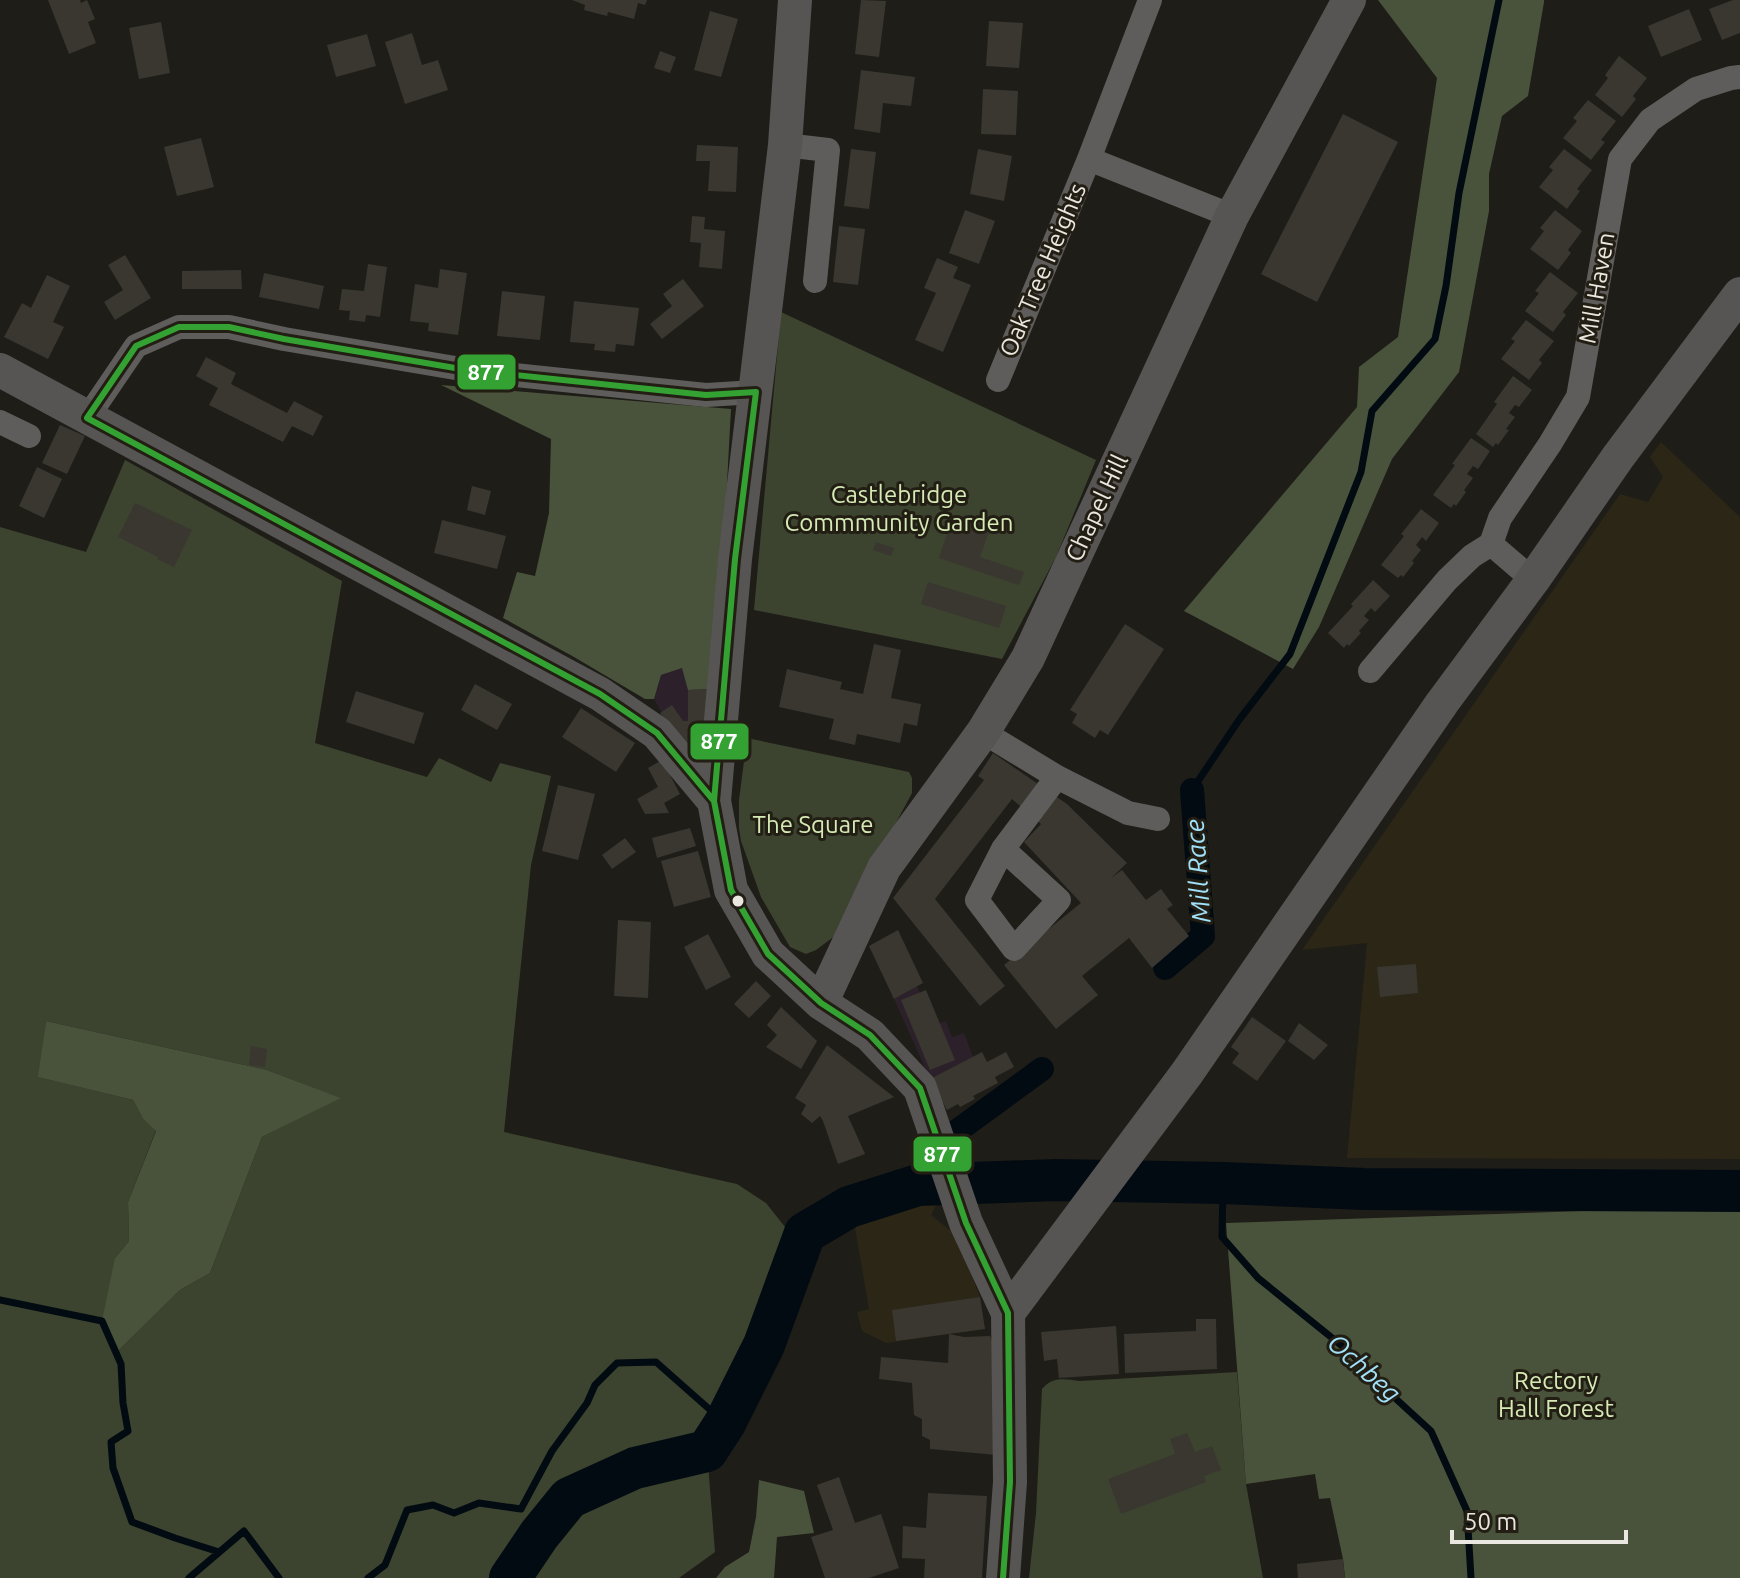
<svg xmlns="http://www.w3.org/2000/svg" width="1740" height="1578" viewBox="0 0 1740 1578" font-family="Ubuntu,sans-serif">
<rect width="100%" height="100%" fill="#1e1d18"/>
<path fill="#2c202a" d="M682,668L713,689L709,743L683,744L677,739L654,699L661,675Z
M917,986L934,1025L946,1021L952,1037L964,1033L973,1057L930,1079L894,999Z"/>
<path fill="#2c2616" d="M1661,442L1740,517V1159L1347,1158L1367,943L1302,950L1620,494L1648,502L1663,477L1650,457Z
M939,1200L931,1215L956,1235L980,1297L985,1329L886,1343L862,1331L857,1312L869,1309L854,1222Z"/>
<path fill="#3c442f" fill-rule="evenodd" d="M781,312L1096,460L1056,557L1002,659L754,610Z
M125,460L342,581L315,743L427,777L439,758L491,782L500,763L551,776L531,865L504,1132L737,1184L766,1203L785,1227L805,1233L725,1423L707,1451L715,1552L679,1578H0V527L86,552ZM46,1021L267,1070L340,1098L262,1137L210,1273L180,1290L116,1353L115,1258L129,1241L128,1202L156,1130L143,1119L133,1100L39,1077Z
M747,738L909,772L912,778V793L836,935L816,950L806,954L790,947L761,897L741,841L739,828V800Z
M1237,1372L1246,1484L1263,1578H1029L1036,1513L1042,1389C1053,1376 1064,1379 1080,1381Z"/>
<path fill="#49533b" d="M1378,0H1544V2L1528,96L1502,116L1489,174V211L1459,372L1392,459L1319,627L1293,669L1184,611L1357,407L1359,367L1398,337L1437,78Z
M441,385L731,409L723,558L713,689L688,690L682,668L661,675L654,699H645L574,657L503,618L517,572L535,576L549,513L551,439Z
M46,1021L267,1070L341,1098L262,1137L210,1273L180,1290L116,1353L102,1321L115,1258L129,1241L128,1202L156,1131L143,1119L133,1100L38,1077Z
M1740,1209V1578H1345L1343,1559L1330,1498L1319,1499L1315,1474L1246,1484L1226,1223L1583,1211Z
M759,1480L804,1491L814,1533L777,1537L774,1578H716L725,1567L749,1552L756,1517Z"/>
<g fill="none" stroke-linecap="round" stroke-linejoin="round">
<path stroke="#030b12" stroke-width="7" d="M1192,790L1239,720L1290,654L1361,472L1372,411L1435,339L1446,286L1459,193L1499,0
M1223,1183L1222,1237L1258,1278L1352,1354L1395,1398L1431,1431L1467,1511L1471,1578
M0,1300L102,1321L121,1364L123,1403L128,1431L111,1442L113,1468L132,1522L175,1538L219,1552
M189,1578L244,1531L279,1578
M368,1578L385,1565L407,1510L433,1505L454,1513L479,1503L521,1509L552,1451L587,1403L595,1385L617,1363L656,1362L725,1423"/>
<path stroke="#030b12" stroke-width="24" d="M1165,968L1203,936L1192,790
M918,1185L953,1134L1042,1069"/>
<path stroke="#030b12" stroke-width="42" d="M510,1578L539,1535L569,1498L635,1468L707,1451L725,1423L764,1345L805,1233L849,1207L918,1185L1056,1180L1223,1183L1364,1189L1740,1191"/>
</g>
<path fill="#393730" d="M48,0H80L81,3L87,0L95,19L88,22L96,43L69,54Z
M572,0H647L645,5L638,3L634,19L608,12L607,16L584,10L585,5Z
M861,0L886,1L879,57L855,54Z
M1733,0H1740V33L1722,40L1709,9Z
M1689,9L1702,40L1661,57L1648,26Z
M710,11L738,19L721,77L694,70Z
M989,21L1023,23L1019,68L986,66Z
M161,22L170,73L139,79L129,28Z
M412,33L422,65L438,60L448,90L405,104L385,42Z
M367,34L376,66L336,77L327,45Z
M660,51L676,57L670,73L654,68Z
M1619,56L1647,78L1633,96L1636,99L1622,117L1595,95L1608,78L1605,75Z
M861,70L915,77L911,106L883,103L880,133L854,129Z
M983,89L1018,91L1016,135L981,134Z
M1588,100L1616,121L1601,140L1605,142L1591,160L1563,138L1577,121L1573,118Z
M1343,114L1398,142L1317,302L1261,274Z
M201,138L214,187L177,196L164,147Z
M697,145L738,147L736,192L708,191L710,161H696Z
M851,149L876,152L869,209L844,206Z
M978,149L1012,156L1004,201L970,194Z
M1564,149L1592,170L1577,189L1580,191L1567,209L1539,187L1553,170L1549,167Z
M965,210L995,221L979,264L949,253Z
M1555,210L1582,231L1568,250L1571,253L1558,270L1530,249L1544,231L1540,228Z
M692,216L705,217L704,229L725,231L722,269L699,267L701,243L690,242Z
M839,226L865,229L858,285L833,282Z
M125,255L151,298L115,320L104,302L123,290L108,265Z
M937,258L958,267L953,278L971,285L943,352L915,340L936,293L924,288Z
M368,264L387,267L380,317L366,315L365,322L349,320L350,311L339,310L342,289L364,291Z
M440,269L467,273L458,335L428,331L429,323L410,321L415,284L438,288Z
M241,270L242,289H182V271Z
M1550,272L1578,293L1563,312L1566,315L1553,332L1525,311L1539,293L1535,291Z
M264,273L324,286L319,309L259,297Z
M47,275L70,286L53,322L64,327L48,359L4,337L22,303L31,308Z
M683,279L704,306L662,339L650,324L672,306L663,294Z
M502,291L545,296L540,340L497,336Z
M574,301L639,308L634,346L616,344L615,352L594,350L595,344L570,342Z
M1526,320L1554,341L1539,360L1542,363L1529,380L1501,359L1515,341L1511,339Z
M206,357L236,373L231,384L287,413L294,401L323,416L313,436L292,426L283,442L209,405L218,388L196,376Z
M1513,376L1532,390L1519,407L1515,405L1509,413L1515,417L1506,429L1509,430L1498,445L1496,443L1493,447L1476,434L1497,404L1494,402Z
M60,425L85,436L67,474L42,463Z
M1471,438L1490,451L1478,469L1473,466L1467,474L1473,478L1464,490L1466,492L1456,506L1454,504L1451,508L1433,495L1455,465L1452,464Z
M37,467L62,479L44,518L19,506Z
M472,486L491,491L485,515L467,510Z
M135,503L192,530L174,567L157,559L158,557L118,537Z
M1421,509L1439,523L1426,541L1422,537L1416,545L1421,550L1412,561L1414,563L1403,577L1401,575L1398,578L1381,565L1404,536L1401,534Z
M953,516L990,528L980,557L1024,572L1019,585L939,558Z
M442,520L506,536L497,569L434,553Z
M876,542L894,548L891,556L873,550Z
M1373,580L1390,596L1375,612L1371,608L1364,616L1369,620L1359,631L1361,633L1349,646L1347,644L1344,648L1328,633L1353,606L1351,604Z
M928,582L1006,606L999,628L921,604Z
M1125,624L1164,649L1108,735L1100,730L1095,738L1072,723L1077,714L1070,710Z
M874,644L901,650L891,698L921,704L917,726L904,723L900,743L857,734L855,745L829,739L834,719L779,707L787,669L842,682L840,689L863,694Z
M475,684L512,704L497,730L461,710Z
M713,689L709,743L683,744L677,739L660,713L672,705L683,721H688V690Z
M356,691L424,713L414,744L346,722Z
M581,708L635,743L616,772L562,737Z
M993,753L1067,804L1127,863L1111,878L1122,870L1146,900L1161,889L1173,905L1167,909L1189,936L1152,968L1129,938L1082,976L1098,995L1056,1029L1004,965L1081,903L1024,842L1041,824L1012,799L935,899L1005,986L980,1006L893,898L984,780L978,776Z
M662,760L680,794L664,803L669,813L645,814L637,799L658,787L648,768Z
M558,785L595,794L578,860L542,851Z
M690,828L696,846L657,858L652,838Z
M625,838L636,852L612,869L602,855Z
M698,851L711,897L674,907L661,861Z
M618,920L651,922L648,998L614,996Z
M898,930L923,983L894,999L869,946Z
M708,934L731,977L706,990L684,947Z
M1416,964L1418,993L1380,997L1377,967Z
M756,981L771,996L749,1018L734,1004Z
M926,990L955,1060L930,1070L901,1000Z
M781,1007L817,1041L801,1069L766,1047L777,1035L767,1025Z
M1252,1017L1286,1041L1257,1081L1232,1063L1239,1053L1231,1047Z
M1299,1023L1328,1045L1314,1060L1288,1041Z
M827,1045L894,1097L848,1116L865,1154L838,1164L823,1121L820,1116L812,1123L801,1114L806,1105L795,1098Z
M251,1046L267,1049L265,1067L249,1065Z
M982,1052L987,1062L1006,1052L1014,1067L995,1077L998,1083L973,1096L975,1099L960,1107L958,1104L947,1110L930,1079Z
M980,1297L985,1329L896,1341L892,1310Z
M1196,1319H1216L1217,1369L1125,1373L1124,1334L1196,1331Z
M1116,1326L1119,1374L1059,1378L1057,1359L1044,1361L1041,1332Z
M949,1334L964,1337L990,1336L996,1353L997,1455L930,1449V1440L922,1436V1419L914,1415L912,1383L879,1379L881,1357L948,1363Z
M1187,1433L1195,1452L1212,1446L1221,1470L1204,1476L1206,1482L1121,1514L1108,1479L1175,1454L1170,1439Z
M839,1477L855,1523L881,1514L899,1568L869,1578H825L811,1537L833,1530L817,1485Z
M928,1493L987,1496L982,1578H924L925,1559L902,1558L903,1526L926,1528Z
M1343,1559L1345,1578H1298L1297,1564Z"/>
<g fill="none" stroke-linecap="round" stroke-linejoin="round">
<path stroke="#5f5d5b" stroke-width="24" d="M785,145L828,150L815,281
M1089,159L1232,216
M998,380L1089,159L1150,0
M87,418L136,346L179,327H229L284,339L467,370L706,395L756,392
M0,422L29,436
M1491,544L1533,580
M1370,671L1447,580L1472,556L1491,544L1500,518L1550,444L1578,397L1620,159L1650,120L1696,89L1731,78L1740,77
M983,732L1057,777L1128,813L1158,819
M1003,849L1059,900L1014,949L977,900L1003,849L1057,777"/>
<path stroke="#575454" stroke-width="34" d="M0,370L600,694L657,733L714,801L731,890L768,954L821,1003L870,1035L920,1088L966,1223L1008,1313
M714,801L735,559L785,145L795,0
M821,1003L884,868L983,732L1028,658L1232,216L1349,0
M1003,1578L1010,1482L1008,1313L1187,1073L1442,703L1533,580L1618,457L1740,294"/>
<defs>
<path id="bus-1" d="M179,327H229L284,339L467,370L706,395L756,392L735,559L714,801L657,733L600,694L87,418L136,346Z
M714,801L731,890L768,954L821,1003L870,1035L920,1088L966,1223L1008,1313L1010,1482L1003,1578"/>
</defs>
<use href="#bus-1" stroke="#221e14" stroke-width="12"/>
<use href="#bus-1" stroke="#33a233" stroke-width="6"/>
</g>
<circle fill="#eae7e0" stroke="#221e14" stroke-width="3" cx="738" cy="901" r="7"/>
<g text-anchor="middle" stroke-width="6" stroke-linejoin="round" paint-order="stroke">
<g font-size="24" fill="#eae7e0" stroke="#221e14">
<text transform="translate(1043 270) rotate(-67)" y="8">Oak Tree Heights</text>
<text transform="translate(1597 288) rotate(-80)" y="8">Mill Haven</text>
<text transform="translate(1097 508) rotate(-65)" y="8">Chapel Hill</text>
</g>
<g font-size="24" fill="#d5eab5" stroke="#221e14">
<text x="899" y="503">Castlebridge<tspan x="899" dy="28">Commmunity Garden</tspan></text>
<text x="813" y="833">The Square</text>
<text x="1556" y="1389">Rectory<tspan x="1556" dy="28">Hall Forest</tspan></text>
</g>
<g font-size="26" font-style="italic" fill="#a0e0f9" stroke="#221e14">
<text transform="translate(1198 871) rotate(-94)" y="9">Mill Race</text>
<text transform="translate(1364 1368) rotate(42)" y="9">Ochbeg</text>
</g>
</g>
<g stroke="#221e14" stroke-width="3">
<rect x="456" y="353" width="61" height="38" rx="8" fill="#33a233"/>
<rect x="689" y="722" width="61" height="39" rx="8" fill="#33a233"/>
<rect x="912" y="1135" width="61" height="38" rx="8" fill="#33a233"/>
</g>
<g font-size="22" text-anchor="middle" font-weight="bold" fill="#fff">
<text x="486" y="380">877</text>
<text x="719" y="749">877</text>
<text x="942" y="1162">877</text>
</g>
<path d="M1452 1530v12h174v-12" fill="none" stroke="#eae7e0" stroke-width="4"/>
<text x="1464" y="1530" font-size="24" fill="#eae7e0" stroke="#221e14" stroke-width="6" paint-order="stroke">50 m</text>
</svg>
